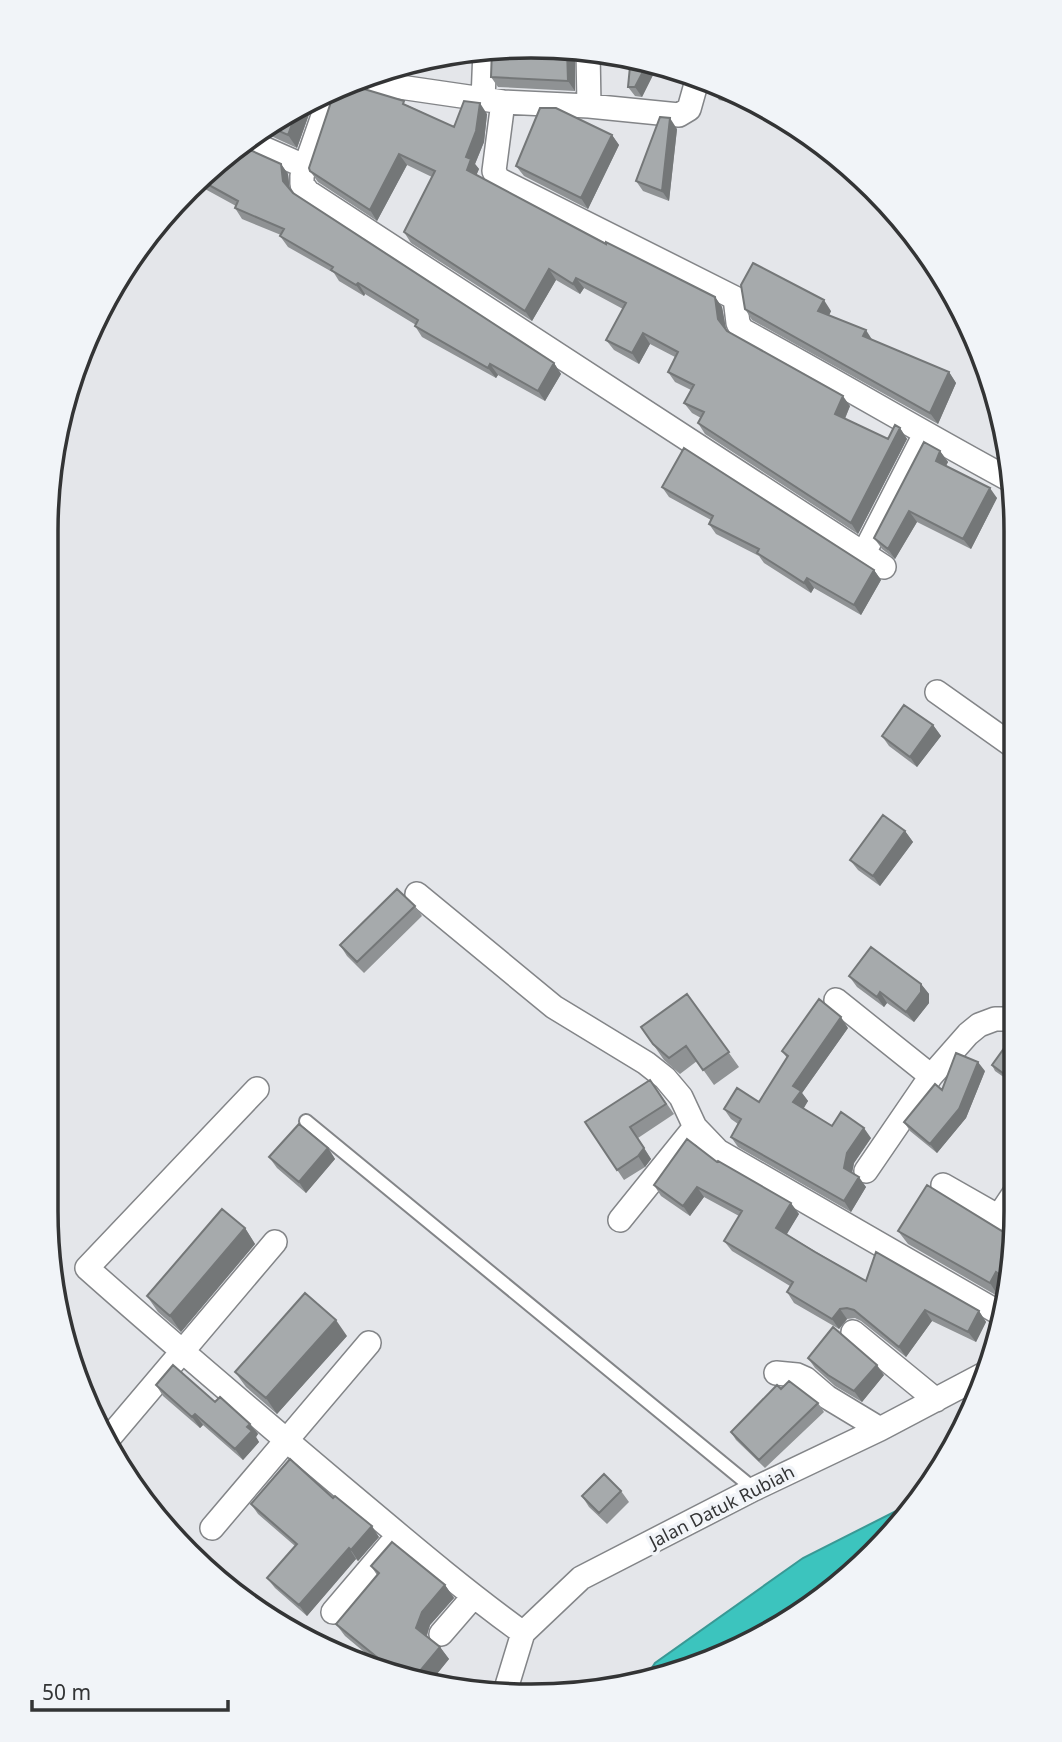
<svg xmlns="http://www.w3.org/2000/svg" width="1062" height="1742" viewBox="0 0 1062 1742" font-family="'Noto Sans',sans-serif">
<rect width="100%" height="100%" fill="#e4e6ea"/>
<path fill="#3cc4be" stroke="#399995" stroke-width="2" d="M916,1501L827,1596L687,1671L646,1677L655,1663L803,1558Z"/>
<g fill="none" stroke-linecap="round" stroke-linejoin="round">
<defs>
<path id="lane" d="M306,1121L754,1489"/>
<path id="street" d="M588,51L589,106
M352,80L503,102L589,106L679,115L689,109L698,77
M332,90L302,176V184L308,192L884,567
M483,100L485,50
M503,102L494,171L498,179L735,298L738,323L742,330C833,379 921,432 1012,481
M245,140L304,166
M864,553L925,434
M937,692L1013,746
M417,894L554,1007L646,1063L665,1078L681,1097L695,1127L718,1151L1001,1314
M836,1000L931,1076
M257,1089L87,1268C169,1341 253,1412 337,1483C398,1534 458,1586 523,1633
M866,1171L931,1076L968,1034L979,1025L995,1019H1015
M943,1185L1015,1226
M999,1216L1015,1192
M620,1220L695,1127
M853,1332L936,1400
M776,1373L797,1375L806,1379L827,1397L880,1429
M109,1438L275,1242
M212,1528L369,1343
M333,1612L390,1545
M441,1634L473,1597
M505,1692L523,1633L581,1578L754,1489L880,1429L988,1372"/>
</defs>
<use href="#lane" stroke="#838588" stroke-width="16"/>
<use href="#street" stroke="#838588" stroke-width="26"/>
<use href="#lane" stroke="#fff" stroke-width="12"/>
<use href="#street" stroke="#fff" stroke-width="23"/>
</g>
<path fill="#8f9294" d="M574,51L575,91L498,87L491,77Z
M631,56L658,65L642,97L635,96L628,87Z
M717,83L751,101L749,107L719,100L711,89Z
M311,101L313,103L297,148L258,130L262,127Z
M407,105L454,127L487,114L484,142L475,164L479,169L476,175L606,244L715,297L722,307L726,329L727,331L850,406L845,419L888,439L900,428L907,439L858,534L705,434L698,423L701,418L692,413L684,403L691,390L675,382L668,372L675,357L650,344L639,364L614,350L606,340L623,309L584,288L580,294L556,280L532,321L411,243L404,232L432,177L407,165L377,221L318,182L310,171Z
M677,129L669,201L643,191L636,181Z
M612,135L619,145L588,209L524,176L516,166Z
M281,164L288,174L290,190L293,193L554,363L561,374L545,401L498,375L496,378L422,337L415,326L416,325L365,294L364,296L339,281L334,273L288,247L280,236L281,235L242,219L235,208L236,206L205,189L198,179Z
M745,309L831,311L829,315L872,340L949,372L956,383L938,424L752,320Z
M940,451L948,462L946,466L997,498L971,549L917,522L895,559L882,549L874,538Z
M662,487L874,570L881,580L861,615L814,588L811,593L764,563L759,556L716,534L709,524L711,520L669,497Z
M933,725L941,736L917,767L889,746L882,736Z
M905,831L913,842L880,886L858,870L850,860Z
M415,906L422,916L364,973L347,956L340,945Z
M849,976L921,984L929,994V1003L914,1022L887,1003L884,1007L857,987Z
M687,994L739,1067L714,1085L697,1061L680,1074L664,1060L641,1027Z
M848,1028L802,1093L808,1101L803,1108L832,1126L871,1138L854,1163L852,1173L866,1187L851,1212L738,1147L731,1137L738,1124L731,1119L724,1109L759,1102L787,1058L782,1051Z
M1015,1054V1085L995,1071L992,1065Z
M985,1071L966,1118L937,1153L910,1131L904,1122L942,1090Z
M650,1080L674,1114L638,1138L651,1159L645,1167L624,1180L585,1122Z
M328,1148L335,1159L306,1193L277,1168L269,1157Z
M717,1162L799,1214L786,1234L866,1281L979,1311L986,1322L976,1342L932,1321L906,1357L861,1321L855,1318L847,1319L839,1329L794,1303L787,1292L790,1286L732,1251L724,1241L739,1216L704,1197L690,1216L661,1196L654,1185Z
M245,1228L255,1244L181,1332L158,1312L147,1296Z
M898,1231L1015,1243L1007,1286L1005,1285L999,1297L908,1244Z
M347,1336L277,1414L246,1387L235,1372Z
M808,1358L884,1375L862,1402L835,1386L815,1368Z
M156,1385L215,1402L250,1424L258,1434L256,1437L259,1442L243,1460L203,1425L200,1428L163,1396Z
M781,1389L818,1403L824,1412L765,1468L736,1440L731,1432Z
M621,1491L629,1502L607,1524L589,1507L582,1496Z
M333,1498L379,1537L358,1561L356,1559L307,1616L275,1588L267,1578L295,1546L258,1514L251,1504Z
M371,1566L445,1585L454,1598L430,1625L427,1636L440,1647L449,1659L432,1680L383,1672L380,1668L381,1666L345,1636L336,1624L377,1575Z"/>
<path fill="#747778" d="M567,49L575,50V91L568,81Z
M648,62L658,65L642,97L635,87Z
M742,96L751,101L749,107Z
M311,101L313,103L297,148L288,135L298,108Z
M480,103L487,114L484,142L475,164L479,169L474,181L467,170L466,157Z
M670,118L677,129L669,201L662,191Z
M612,135L619,145L588,209L581,198Z
M399,154L407,165L377,221L370,210Z
M281,164L288,174L290,192L283,181Z
M549,269L556,280L532,321L525,311Z
M576,278L584,288L580,294L573,284Z
M358,283L365,294L364,296L356,285Z
M715,297L722,307L726,329L718,319Z
M824,300L831,311L826,322L818,311Z
M866,330L873,341L863,336Z
M643,333L650,344L639,364L632,353Z
M554,363L561,374L545,401L538,391Z
M490,364L498,375L496,378L488,368Z
M949,372L956,383L938,424L930,413Z
M843,396L850,406L842,425L835,414Z
M900,428L907,439L858,534L851,523Z
M940,451L948,462L943,471L936,461Z
M990,488L997,498L971,549L963,539Z
M909,511L917,522L895,559L888,549Z
M874,570L881,580L861,615L854,605Z
M807,578L814,588L811,593L804,583Z
M933,725L941,736L917,767L910,757Z
M905,831L913,842L880,886L873,876Z
M921,984L929,994V1003L914,1022L906,1012Z
M880,992L887,1003L884,1007L877,997Z
M841,1017L848,1028L802,1093L808,1101L801,1113L793,1102V1086Z
M978,1062L985,1071L966,1118L937,1153L930,1144Z
M630,1127L651,1159L645,1167L638,1156Z
M864,1128L871,1138L854,1163L851,1178L844,1168L847,1153Z
M328,1148L335,1159L306,1193L299,1182Z
M859,1177L866,1187L851,1212L844,1201Z
M697,1187L704,1197L690,1216L683,1206Z
M791,1203L799,1214L784,1239L776,1228Z
M245,1228L255,1244L181,1332L170,1316Z
M996,1272L1005,1285L999,1297L990,1283Z
M840,1309L847,1319L839,1329L832,1319Z
M925,1310L932,1321L906,1357L899,1347Z
M979,1311L986,1322L976,1342L968,1332Z
M336,1320L347,1336L277,1414L266,1398Z
M877,1365L884,1375L862,1402L854,1391Z
M195,1414L203,1425L200,1428L192,1417Z
M250,1424L258,1434L256,1437L259,1442L243,1460L235,1449L247,1427Z
M372,1526L379,1537L358,1561L351,1550Z
M349,1548L356,1559L307,1616L299,1605Z
M445,1585L454,1598L430,1625L425,1640L416,1628L422,1612Z
M440,1647L449,1659L432,1680L415,1677Z"/>
<path fill="#a6aaac" stroke="#747778" stroke-width="2" d="M531,46L567,49L568,81L491,77L492,49Z
M631,56L648,62L635,87H628Z
M713,81L717,83L742,96L711,89Z
M344,83L404,101L403,104L454,127L464,101L480,103L476,131L466,157L471,159L467,170L606,244V242L715,297L718,319L727,331L843,396L835,414L888,439L895,425L900,428L851,523L698,423L704,412L684,403L694,385L668,372L678,352L643,333L632,353L606,340L626,303L576,278L573,284L549,269L525,311L404,232L435,171L399,154L370,210L310,171L309,168L336,87Z
M298,108L288,135L265,125Z
M540,108H556L612,135L581,198L516,166Z
M660,117L670,118L662,191L636,181Z
M239,145L281,164L283,181L293,193L554,363L538,391L490,364L488,368L415,326L418,320L358,283L356,285L331,270L333,267L280,236L284,229L235,208L238,201L198,179Z
M753,263L824,300L818,311L866,330L863,336L949,372L930,413L745,309L741,285Z
M924,442L940,451L936,461L990,488L963,539L909,511L888,549L874,538Z
M684,448L874,570L854,605L807,578L804,583L784,570L757,553L759,549L709,524L713,516L662,487Z
M904,705L933,725L910,757L882,736Z
M883,815L905,831L873,876L850,860Z
M397,889L415,906L357,962L340,945Z
M871,947L921,984V992L906,1012L880,992L877,997L849,976Z
M687,994L729,1052L703,1070L686,1046L669,1058L653,1044L641,1027Z
M819,999L841,1017L793,1086L801,1091L793,1102L832,1126L841,1112L864,1128L847,1153L844,1168L859,1177L844,1201L731,1137L741,1119L724,1109L737,1088L759,1102L788,1056L782,1051Z
M1005,1047L1015,1054V1082L992,1065Z
M956,1053L978,1062L959,1109L930,1144L904,1122L935,1084L942,1090Z
M650,1080L666,1104L630,1127L644,1148L638,1156L617,1170L585,1122Z
M299,1124L328,1148L299,1182L269,1157Z
M687,1139L717,1162L718,1161L791,1203L776,1228L815,1252L866,1281L876,1252L979,1311L968,1332L925,1310L899,1347L854,1310L847,1308L840,1309L832,1319L787,1292L793,1282L724,1241L742,1211L697,1187L683,1206L654,1185Z
M927,1185L1002,1231L1005,1226L1010,1225L1015,1229V1243L1008,1280L996,1272L990,1283L898,1231Z
M222,1209L245,1228L170,1316L147,1296Z
M305,1293L336,1320L266,1398L235,1372Z
M833,1327L877,1365L854,1391L828,1375L808,1358Z
M173,1365L215,1402L220,1397L250,1424L247,1427L252,1431L235,1449L195,1414L192,1417L156,1385Z
M789,1381L818,1403L759,1460L731,1432L777,1385L781,1389Z
M290,1459L333,1498L335,1496L372,1526L351,1550L349,1548L299,1605L267,1578L297,1544L251,1504Z
M604,1474L621,1491L599,1513L582,1496Z
M392,1542L445,1585L422,1612L416,1628L440,1647L415,1677L386,1673L380,1668L384,1663L336,1624L379,1573L371,1566Z"/>
<g text-anchor="middle" stroke-width="7" stroke-linejoin="round" paint-order="stroke">
<g font-size="18" fill="#333435" stroke="#f1f4f8">
<text transform="translate(722 1507) rotate(-27)" y="6">Jalan Datuk Rubiah</text>
</g>
</g>
<path d="M0 0H1062V1742H0ZM531 58H531A473 473 0 0 1 1004 531V1211A473 473 0 0 1 531 1684H531A473 473 0 0 1 58 1211V531A473 473 0 0 1 531 58Z" fill="#f1f4f8" fill-rule="evenodd"/>
<path fill="none" stroke="#333435" stroke-width="3.5" d="M531 58H531A473 473 0 0 1 1004 531V1211A473 473 0 0 1 531 1684H531A473 473 0 0 1 58 1211V531A473 473 0 0 1 531 58Z"/>
<path d="M32 1700v10h196v-10" fill="none" stroke="#333435" stroke-width="3.5"/>
<text x="42" y="1700" font-size="21" fill="#333435" stroke="#f1f4f8" stroke-width="5" paint-order="stroke">50 m</text>
</svg>
